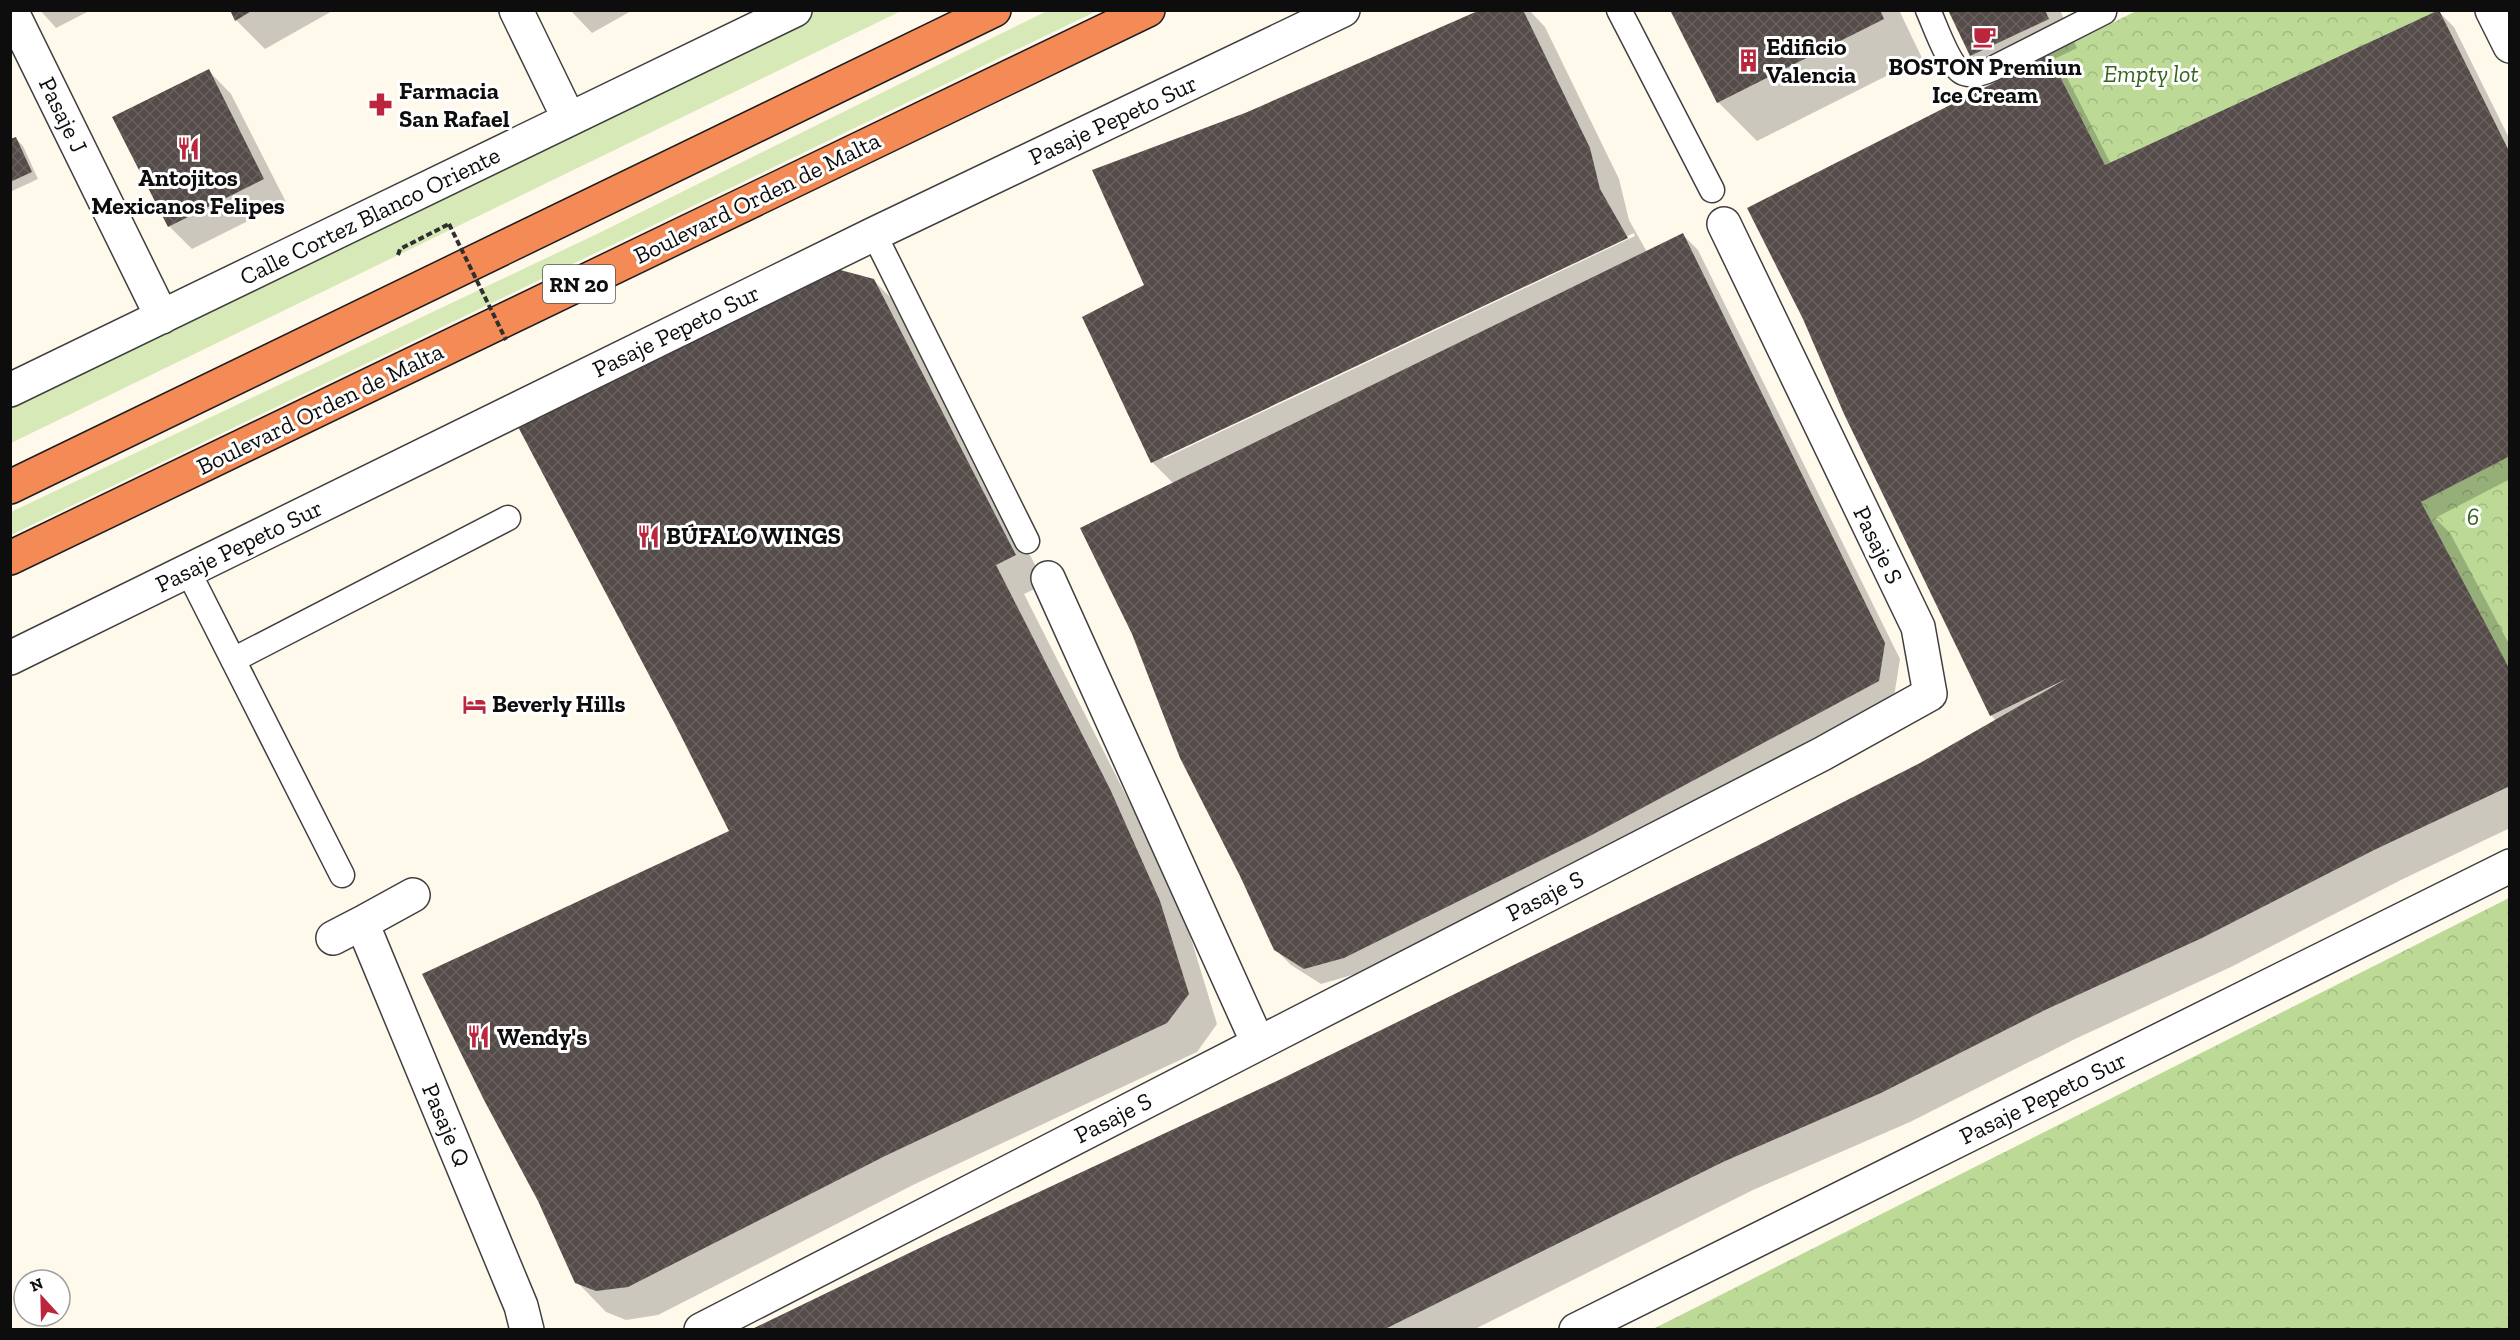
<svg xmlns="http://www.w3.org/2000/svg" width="2520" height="1340" viewBox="0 0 2520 1340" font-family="'Zilla Slab',serif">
<defs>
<pattern id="forest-crowns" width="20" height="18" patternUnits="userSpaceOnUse" patternTransform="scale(1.5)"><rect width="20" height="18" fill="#bcda96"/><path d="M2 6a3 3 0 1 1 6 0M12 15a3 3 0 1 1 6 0" fill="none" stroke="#a0ba80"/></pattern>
<pattern id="building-cross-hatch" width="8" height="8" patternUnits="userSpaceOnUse" patternTransform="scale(1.5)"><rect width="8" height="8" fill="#554c49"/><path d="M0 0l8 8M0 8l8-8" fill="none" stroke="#68615f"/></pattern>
</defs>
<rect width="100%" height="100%" fill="#fff9ec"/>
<path fill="#d7e9b6" d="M812,11H901L11,443V400Z
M1047,11H1097L11,535V512L599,233Z"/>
<path fill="url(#forest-crowns)" d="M2136,11H2438L2105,165L2049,55Z
M2509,456V670L2421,502Z
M2509,898V1329H1653Z"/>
<path fill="#0003" fill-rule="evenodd" d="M40,10H91L56,28Z
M231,10H334L265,49L236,20Z
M570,10H633L592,33Z
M1485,10H1529L1545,27L1619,179L1629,220L1647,252L1683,235L1698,250L1900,659L1894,697L1603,852L1359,973L1321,984L1291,965L1275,949L1174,484L1152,462L1146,285L1245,115ZM1634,233L1635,236L1163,459V456Z
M1672,10H1899L1922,58L1757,141L1718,102Z
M1950,10H2060L2077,48L2052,60L2064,72L2111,164L2439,12L2454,27L2510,140V479L2435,518L2450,533L2510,646V828L2403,879L2231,967L2075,1039L1910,1122L1753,1190L1473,1330H755L933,1243L1279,1081L1757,848L1921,764L1996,721L1991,715L1998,82L1971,55Z
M209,71L231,94L286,202L192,249L169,226Z
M16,139L23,146L38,179L10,192V141Z
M873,280L903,310L1045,584L1024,594L1139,821L1189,932L1217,1024L1197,1052L915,1184L658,1315L626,1320L606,1312L577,1282L731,832Z"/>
<path fill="url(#building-cross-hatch)" d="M230,10H253L235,21Z
M1480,10H1523L1590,148L1600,189L1628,238L1151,463L1082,317L1144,285L1092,170L1245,113Z
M1670,10H1880L1884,19L1717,103Z
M1948,10H2045L2049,19L1970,56Z
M2439,10L2510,153V456L2421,502L2510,670V786L2374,850L2202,938L2045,1010L1881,1093L1723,1162L1385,1329H752L932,1242L1279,1080L1755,847L1920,763L2068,678L1990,716L1844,414L1803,319L1747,208L2049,55L2105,165Z
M209,69L264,179L168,227L112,117Z
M16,137L32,172L10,182V139Z
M1683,233L1885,643L1879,681L1588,837L1344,958L1304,969L1274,950L1240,876L1180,758L1132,634L1080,528Z
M833,268L874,279L1016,555L996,565L1110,789L1160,901L1189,994L1167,1023L885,1156L628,1287L596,1291L575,1283L538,1201L484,1100L422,974L729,831L676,726L516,423Z"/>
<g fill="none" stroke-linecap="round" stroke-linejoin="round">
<defs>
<path id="lane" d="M1619,10L1712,190
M1928,10C1935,25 1949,68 1964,73C1973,76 1983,73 1992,69L2104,12L2103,10
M874,234L1027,541
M188,571L342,875
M233,660L508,518"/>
<path id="street" d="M11,10L162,317
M516,10L569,119
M2492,10L2510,46
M10,390L795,10
M1048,578L1258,1043
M10,658L874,234L1343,10
M413,895L362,923L521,1306L527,1330
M333,938L362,923
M701,1330L1822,754L1930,694L1918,627L1724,224
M1576,1330L2510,866"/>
<path id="highway" d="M10,487L994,10
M10,558L1148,10"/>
</defs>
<use href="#lane" stroke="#404040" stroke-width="27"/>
<use href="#street" stroke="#404040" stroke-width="36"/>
<use href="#highway" stroke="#1e1e1e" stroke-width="36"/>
<path stroke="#2f2f2f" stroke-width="4" stroke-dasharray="6 3" stroke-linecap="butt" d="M398,255L400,249L449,224"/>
<use href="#lane" stroke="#fff" stroke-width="24"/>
<use href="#street" stroke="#fff" stroke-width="33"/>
<use href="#highway" stroke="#f48a55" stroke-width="33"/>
<path stroke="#2f2f2f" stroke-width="4" stroke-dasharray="6 3" stroke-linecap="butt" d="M449,224L506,340"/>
</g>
<defs>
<symbol id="cafe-bare" viewBox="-9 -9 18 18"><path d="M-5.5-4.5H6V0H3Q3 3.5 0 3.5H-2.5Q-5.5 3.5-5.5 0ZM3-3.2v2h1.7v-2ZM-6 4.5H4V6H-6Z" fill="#bc253e" stroke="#fff" stroke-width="2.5" paint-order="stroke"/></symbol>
<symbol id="building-bare" viewBox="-9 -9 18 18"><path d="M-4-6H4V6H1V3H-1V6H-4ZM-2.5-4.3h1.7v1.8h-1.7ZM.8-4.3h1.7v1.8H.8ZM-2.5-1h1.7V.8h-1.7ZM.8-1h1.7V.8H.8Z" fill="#bc253e" stroke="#fff" stroke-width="2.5" paint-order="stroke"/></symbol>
<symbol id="pharmacy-bare" viewBox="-9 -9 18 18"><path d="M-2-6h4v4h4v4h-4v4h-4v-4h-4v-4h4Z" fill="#bc253e" stroke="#fff" stroke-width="2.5" paint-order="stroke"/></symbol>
<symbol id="restaurant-bare" viewBox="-9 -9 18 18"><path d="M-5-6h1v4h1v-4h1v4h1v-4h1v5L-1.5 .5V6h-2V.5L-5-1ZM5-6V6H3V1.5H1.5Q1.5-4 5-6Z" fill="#bc253e" stroke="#fff" stroke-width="2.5" paint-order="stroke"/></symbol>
<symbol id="hotel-bare" viewBox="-9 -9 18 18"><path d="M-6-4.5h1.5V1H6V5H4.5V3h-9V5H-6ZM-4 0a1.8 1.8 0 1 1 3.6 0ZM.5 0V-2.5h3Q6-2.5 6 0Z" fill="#bc253e" stroke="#fff" stroke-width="2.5" paint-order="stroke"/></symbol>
</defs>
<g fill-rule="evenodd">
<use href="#cafe-bare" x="1968" y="20" width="33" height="33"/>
<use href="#building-bare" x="1732" y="44" width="33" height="33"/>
<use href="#pharmacy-bare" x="364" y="88" width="33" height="33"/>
<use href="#restaurant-bare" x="172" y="132" width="33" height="33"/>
<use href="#restaurant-bare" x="632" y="520" width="33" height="33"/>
<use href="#hotel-bare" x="458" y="688" width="33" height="33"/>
<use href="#restaurant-bare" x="462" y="1020" width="33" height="33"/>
</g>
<g text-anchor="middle" stroke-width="6" stroke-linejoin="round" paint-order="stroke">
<rect fill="#fff" stroke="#565656" stroke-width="1.5" x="543" y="265" width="72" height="38" rx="4.5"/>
<g font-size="22" font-weight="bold" fill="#0d0d0d">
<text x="579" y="292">RN 20</text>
</g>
<g font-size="24" font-weight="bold" fill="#0d0d0d" stroke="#fff" text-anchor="start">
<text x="1766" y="55">Edificio<tspan x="1766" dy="28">Valencia</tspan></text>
<text x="1985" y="75" text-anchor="middle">BOSTON Premiun<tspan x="1985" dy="28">Ice Cream</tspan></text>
<text x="399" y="99">Farmacia<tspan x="399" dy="28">San Rafael</tspan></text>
<text x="188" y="186" text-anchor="middle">Antojitos<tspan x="188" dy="28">Mexicanos Felipes</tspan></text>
<text x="666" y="544">BÚFALO WINGS</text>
<text x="492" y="712">Beverly Hills</text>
<text x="497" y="1045">Wendy's</text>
</g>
<g font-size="24" font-style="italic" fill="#34641d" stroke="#fff">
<text x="2151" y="82">Empty lot</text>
<text x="2473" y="525">6</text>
</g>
<g font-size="24" fill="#0d0d0d" stroke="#fff">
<text transform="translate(63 115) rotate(64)" y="8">Pasaje J</text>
<text transform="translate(1113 120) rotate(-25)" y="8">Pasaje Pepeto Sur</text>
<text transform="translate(757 198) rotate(-26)" y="8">Boulevard Orden de Malta</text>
<text transform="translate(370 216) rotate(-26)" y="8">Calle Cortez Blanco Oriente</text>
<text transform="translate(676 331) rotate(-26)" y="8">Pasaje Pepeto Sur</text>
<text transform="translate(320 409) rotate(-26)" y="8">Boulevard Orden de Malta</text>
<text transform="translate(1878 545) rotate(64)" y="8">Pasaje S</text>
<text transform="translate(239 546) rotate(-26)" y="8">Pasaje Pepeto Sur</text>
<text transform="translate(1545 896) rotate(-27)" y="8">Pasaje S</text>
<text transform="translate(2043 1098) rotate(-26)" y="8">Pasaje Pepeto Sur</text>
<text transform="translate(1113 1118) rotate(-27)" y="8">Pasaje S</text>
<text transform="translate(446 1125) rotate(67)" y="8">Pasaje Q</text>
</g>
</g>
<rect width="2520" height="1340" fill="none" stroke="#0d0d0d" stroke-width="24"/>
<g transform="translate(42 1298) rotate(338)"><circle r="28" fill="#ffffff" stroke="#9e9e9e" stroke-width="1.5"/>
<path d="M0-4.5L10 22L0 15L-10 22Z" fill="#bc253e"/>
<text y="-9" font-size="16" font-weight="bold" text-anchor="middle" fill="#0d0d0d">N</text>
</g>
</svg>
